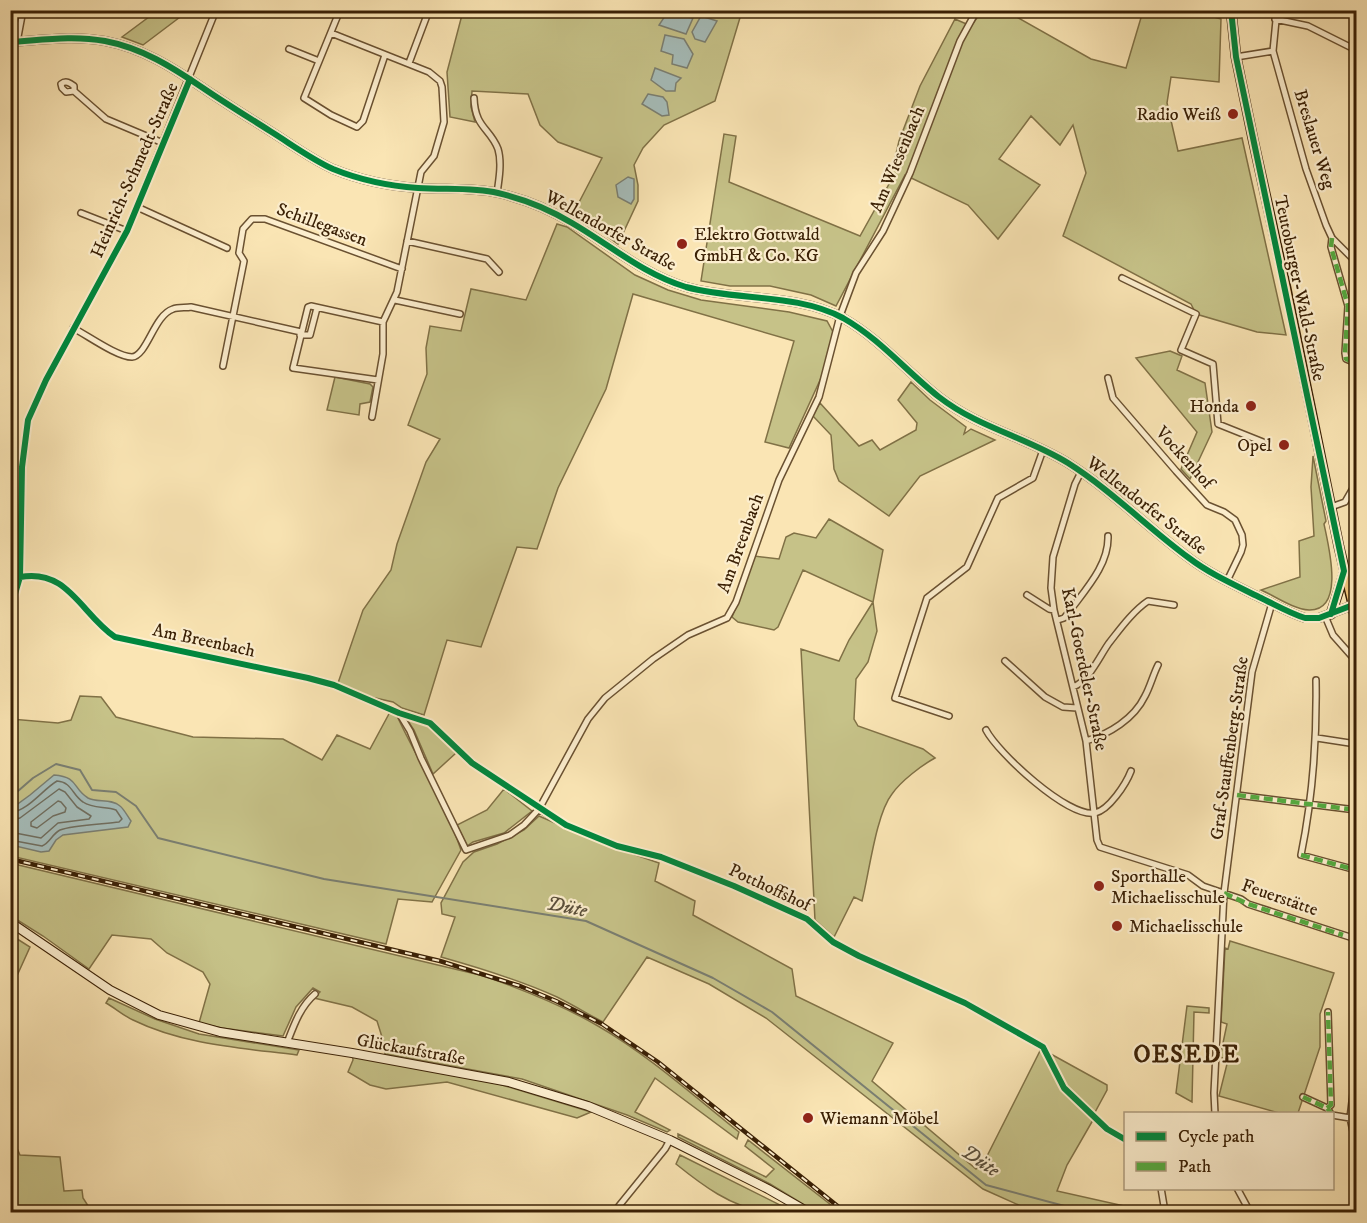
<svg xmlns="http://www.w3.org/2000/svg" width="1367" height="1223" viewBox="0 0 1367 1223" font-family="'IM FELL DW Pica',serif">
<rect width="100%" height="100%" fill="#fae5b4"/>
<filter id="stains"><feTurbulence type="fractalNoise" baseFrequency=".00333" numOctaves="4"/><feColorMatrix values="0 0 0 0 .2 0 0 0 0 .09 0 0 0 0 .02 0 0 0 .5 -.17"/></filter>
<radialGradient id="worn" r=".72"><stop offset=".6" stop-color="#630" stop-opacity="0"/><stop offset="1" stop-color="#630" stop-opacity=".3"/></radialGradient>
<path fill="#c6c288" stroke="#807146" stroke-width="1.5" d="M157,11H188L143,45L122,37Z
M463,11H742L715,101L664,125L643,148L634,165L638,185V201L618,244L574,212L602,158L558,142L540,125L528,94L472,91L471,107L475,122L450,117L447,72Z
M982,11H1006L1091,59L1126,68L1143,11H1193L1221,19L1219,82L1171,77L1167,103L1178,151L1242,138L1286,335L1257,332L1196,314L1191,304L1063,236L1086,173L1073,125L1060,145L1031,116L999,159L1040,185L998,239L968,205L905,175L836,306L811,295L770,286H730L701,281L724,134L736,136L729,182L860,236L889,184L899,141L920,86L955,19L971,26Z
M557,224L567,227L635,275L668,290L701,300L789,312L827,321L833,332L826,361L821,378L789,448L765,442L794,341L633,294L606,389L558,488L537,549L517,547L481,647L447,640L424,715L402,708L393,702L371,697L338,683L363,610L391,570L397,544L426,462L440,439L408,425L427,374L426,348L430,326L461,331L471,289L526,300Z
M1170,351L1182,356L1177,370L1205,383L1212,432L1190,479L1181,469L1197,432L1136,358Z
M335,377L370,384L373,387L370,402L360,404L359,415L327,410Z
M911,382L930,400L966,427L964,434L971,429L995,440L920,476L889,516L839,481L834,469L831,435L812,415L820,403L859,446L872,440L880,450L916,430L917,423L898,400Z
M1313,456L1326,521L1324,524C1328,544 1346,611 1309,610C1293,609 1275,596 1261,590L1300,577L1299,541L1314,536L1311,487Z
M829,519L883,550L873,602L877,631L868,662L856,679L854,719L858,726L923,749L935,758C922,765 901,781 892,794C876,814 869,874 862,901L854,897L834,937L815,920L801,649L839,661L849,640L873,602L803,570L778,627L774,630L738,622L732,617L744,587L754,556L779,559L786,537L794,533L816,538Z
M80,696L101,697L116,717L193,737L283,739L322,760L337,735L370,749L390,712L397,716C418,761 445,803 461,850L432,902L398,899L386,944L11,856V719L58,723L71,720Z
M406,718C428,718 442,739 456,753L433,774L414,730Z
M504,789L532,811L504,833L473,842L467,846L457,825L487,810Z
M539,816L601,843L659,863L655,881L695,901L693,915L792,969L796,996L893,1043L872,1081L976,1169L984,1162L1041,1049L1062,1089L1093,1120L1067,1165L1057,1191L1151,1212H1049L1023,1207L983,1189L766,1018L709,984L647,957L603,1022C588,1014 573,1005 557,997C520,980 480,968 441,957L455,917L442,914L441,903L463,862L474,852L497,844L524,830Z
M10,863L484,976C524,990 562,1005 598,1026C647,1054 694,1096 739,1132L737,1139L655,1078L635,1112L670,1130L667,1132L627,1115L522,1079L385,1054L382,1037L377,1021L352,1007L314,998L320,992L313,988L296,1007L283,1036L222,1028L199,1023L210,984L203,972L167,953L151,939L112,935L89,969L43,936L11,916Z
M11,935L30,947L11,989Z
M1230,941L1334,973L1320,1014V1047L1298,1113H1279L1219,1096L1228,1060L1220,1057L1227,1024L1221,1022L1225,948L1228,949Z
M109,998L155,1019L199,1034L299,1050L297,1055C242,1048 184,1045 133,1020C124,1016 115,1008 106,1003Z
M1187,1006L1209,1008V1013L1194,1012L1192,1102L1176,1093Z
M352,1053L499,1084L591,1112L577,1118L447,1082L386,1089L370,1085L348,1072L353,1060Z
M1049,1053L1107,1085V1090L1094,1114L1066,1086Z
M10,1132L20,1155L60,1157L64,1191L82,1190L83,1198L92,1212H11Z
M678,1134L766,1177L774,1169L745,1146L748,1140L840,1212H816L770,1184L678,1137Z
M680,1155L794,1212C785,1213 775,1214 766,1212C731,1207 702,1185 676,1164Z"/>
<path fill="#a5bcb9" stroke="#7a7e71" stroke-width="1.5" d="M667,13L693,18L686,34L659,25Z
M701,16L717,21L705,42L695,39L692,32Z
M665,35L684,39L693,54L687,68L672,64L673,55L661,51Z
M655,68L681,78L676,83L675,91H666L651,80Z
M648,94L663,97L667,102L669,115L662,116L642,104Z
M628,177L634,179V199L631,204L618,197L616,185Z
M54,775C79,777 72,788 88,798C97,803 111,798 120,806C124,809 128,817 131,821L128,827L63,835L56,840L49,851L41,852L11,845V809L30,795Z"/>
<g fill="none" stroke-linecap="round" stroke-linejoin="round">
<path stroke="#706e5f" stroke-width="1.5" d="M58,801L61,802L66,808L65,812L53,816L37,828L31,826V822Z
M10,813C29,810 42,790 57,781C72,782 72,795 83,802C93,809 106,806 116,810L122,819L119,822C104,824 72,825 60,830C52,834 50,843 42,846L10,840
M10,821L20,818L59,789L65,792L77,807L91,816L89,819L58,823L41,838L10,832"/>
<path stroke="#7a7e71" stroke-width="2" d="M10,798L33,778L56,764L80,770L92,790L116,792L136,806L158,838L324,879L586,921L713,978L772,1012L986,1185L1087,1212"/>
<defs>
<path id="street" d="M340,10L304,98L331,115L357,127L363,121L385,55
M1275,19L1308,26L1356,50
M331,33L429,72L440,81L442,87L444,122L434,156L421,172L397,292L383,322L311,306L308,307L293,368L378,380
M17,42L23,10
M289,49L319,61
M1273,51L1277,10
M1236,57L1273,51L1306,169L1326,225L1332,238L1356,262
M409,63L429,10
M74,91V86C70,83 66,80 61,84L62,88L66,92L74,91L106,119L163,143
M474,98C475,128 490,128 498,149C502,162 499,180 497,193
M137,207L227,248
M81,213L127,231
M1332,238L1331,247L1348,306L1345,353L1346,359L1356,363
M407,241L487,259L499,272
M1122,278L1196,314L1181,350L1213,364L1218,424L1263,442
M395,300L460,314
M73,328C87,335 117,357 132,357C147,356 154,315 173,309C178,307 186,308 191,307L301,332
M300,335H310L317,308
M223,366L244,261L239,253L243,229L252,219H265L402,269
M1108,378L1113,398L1176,471L1207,505L1224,512L1235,520L1242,535L1243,545L1241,552L1227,581
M372,417L383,354V322
M1081,472L1075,484L1053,557L1051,588L1054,610L1086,741L1097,840L1100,847L1188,875L1203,886L1241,899L1248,904L1356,939
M1331,507L1345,502L1356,483
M20,577C68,568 81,614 115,637L308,678L334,685L399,713L410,731L421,758L466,850L510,835L524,825L539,809L588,719L605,698L653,659L688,635L727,618L736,602L779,480L819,397L840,316L856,273L883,231L910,173L960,41L977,10
M1027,595L1049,609L1054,610
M10,611L20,577L22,467L28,420L46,380L127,231L216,10
M1325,616L1333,635L1356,661
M1058,620L1064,618L1069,612C1085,590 1109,565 1108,536
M1005,661L1045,697L1063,707L1077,708
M1316,680C1317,740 1313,796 1301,855L1356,870
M1073,687C1089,681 1099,657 1109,643C1120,629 1133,611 1148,601L1174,605
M949,716L895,698L927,598L967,567L998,498L1033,478L1043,450
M986,730C998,753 1068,818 1095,813C1109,810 1126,784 1131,771
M1317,738L1356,744
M1086,741C1109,734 1134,719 1145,696C1150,687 1153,675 1158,665
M1237,795L1356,810
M539,809L566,825L617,846L661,857L734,886L807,919L833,942L859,956L965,1003L1043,1047
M287,1043C294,1025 300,1007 315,994
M1356,1069L1350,1118L1356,1145
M1303,1097L1327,1108L1331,1114
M1327,1108L1331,1105L1328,1012
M1215,1114L1214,1093L1224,893L1252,672L1272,603
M1332,1115L1350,1118
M1161,1188L1165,1212
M1237,1188L1250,1212
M614,1212L665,1149L670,1140"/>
<path id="secondary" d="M10,42C42,40 73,35 105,41C142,48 172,67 203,88C225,103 248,117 270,131C291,144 311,159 333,169C360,180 389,186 418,188C445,190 472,187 498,193C524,199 549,209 572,223C610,245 643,274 686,287C737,301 796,293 843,318C880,339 906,371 939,397C979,428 1026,437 1068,463C1111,490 1148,528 1189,558C1210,574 1235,585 1259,597C1274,604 1289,613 1305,618H1319L1353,605
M10,922L110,990L159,1015L220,1032L352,1053L509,1082L588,1106L670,1140L768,1189L808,1212"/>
<path id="primary" d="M1231,10L1236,57L1253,139L1286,288L1339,547L1353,605
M1331,614L1344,574"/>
<path id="highway" d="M1353,605L1356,619"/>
</defs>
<use href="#street" stroke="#6a5131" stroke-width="8"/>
<use href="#secondary" stroke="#3a2005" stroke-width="10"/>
<use href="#primary" stroke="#3a2005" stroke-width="11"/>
<use href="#highway" stroke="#3a2005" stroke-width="12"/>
<use href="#street" stroke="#fceece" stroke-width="5"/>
<use href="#secondary" stroke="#fceece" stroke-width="8"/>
<use href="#primary" stroke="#edc27a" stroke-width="8"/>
<use href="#highway" stroke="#edc27a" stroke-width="9"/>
<defs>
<path id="rail" d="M10,859L440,961L520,986L556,1001L602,1024L658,1062L845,1212"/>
</defs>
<use href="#rail" stroke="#3a2005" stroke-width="4.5"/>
<use href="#rail" stroke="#fceece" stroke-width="2" stroke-dasharray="7" stroke-linecap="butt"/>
<path stroke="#55aa40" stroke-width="4.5" stroke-dasharray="9 4.5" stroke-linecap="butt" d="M1332,238L1331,247L1348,306L1345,353L1346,359L1356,363
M1237,795L1356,810
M1301,855L1356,870
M1224,893L1248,904L1343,935
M1303,1097L1327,1108L1331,1113
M1327,1108L1331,1105L1328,1012"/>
<defs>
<path id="cycleway" d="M1231,10L1236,57L1344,571L1331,614
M10,42C42,40 73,35 105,41C142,48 172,67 203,88C225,103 248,117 270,131C291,144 311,159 333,169C360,180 389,186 418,188C445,190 472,187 498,193C524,199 549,209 572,223C610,245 643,274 686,287C737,301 796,293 843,318C880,339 906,371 939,397C979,428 1026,437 1068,463C1111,490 1148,528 1189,558C1210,574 1235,585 1259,597C1274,604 1289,613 1305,618H1319L1353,605
M20,577C68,568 81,614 115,637L308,678L334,685L399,713L430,723L472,763L566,825L617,846L661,857L734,886L807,919L833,942L859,956L965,1003L1043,1047L1064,1088L1107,1129L1126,1140
M10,611L20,577L22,467L28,420L46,380L127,231L190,79"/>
</defs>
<use href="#cycleway" stroke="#fceece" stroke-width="10"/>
<use href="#cycleway" stroke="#00873e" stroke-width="6"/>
</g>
<g fill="#8f2418" stroke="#fceece" stroke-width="2">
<circle cx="1233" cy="114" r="6"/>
<circle cx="682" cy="244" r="6"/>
<circle cx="1251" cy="406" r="6"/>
<circle cx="1284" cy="445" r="6"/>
<circle cx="1099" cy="886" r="6"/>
<circle cx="1117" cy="926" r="6"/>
<circle cx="808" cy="1118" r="6"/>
</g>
<g text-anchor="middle" stroke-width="4.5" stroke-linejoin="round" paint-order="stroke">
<g font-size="18" fill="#3a2005" stroke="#fceece" text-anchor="start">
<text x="1221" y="120" text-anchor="end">Radio Weiß</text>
<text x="694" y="240">Elektro Gottwald<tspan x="694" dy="21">GmbH &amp; Co. KG</tspan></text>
<text x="1239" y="412" text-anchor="end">Honda</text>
<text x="1272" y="451" text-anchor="end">Opel</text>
<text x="1111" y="882">Sporthalle<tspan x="1111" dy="21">Michaelisschule</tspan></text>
<text x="1129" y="932">Michaelisschule</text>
<text x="820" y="1124">Wiemann Möbel</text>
</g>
<g font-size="18" fill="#3a2005" stroke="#fceece">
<text transform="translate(1315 139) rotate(73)" y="6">Breslauer Weg</text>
<text transform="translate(897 159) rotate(-67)" y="6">Am Wiesenbach</text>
<text transform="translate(134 170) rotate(-66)" y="6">Heinrich-Schmedt-Straße</text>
<text transform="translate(322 224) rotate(20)" y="6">Schillegassen</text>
<text transform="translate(611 230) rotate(29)" y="6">Wellendorfer Straße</text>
<text transform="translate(1300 288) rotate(78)" y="6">Teutoburger-Wald-Straße</text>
<text transform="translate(1185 457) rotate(48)" y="6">Vockenhof</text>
<text transform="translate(1147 505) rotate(38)" y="6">Wellendorfer Straße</text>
<text transform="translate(740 543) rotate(-70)" y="6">Am Breenbach</text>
<text transform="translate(204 640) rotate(12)" y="6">Am Breenbach</text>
<text transform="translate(1085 669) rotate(78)" y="6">Karl-Goerdeler-Straße</text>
<text transform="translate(1229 748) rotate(-82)" y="6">Graf-Stauffenberg-Straße</text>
<text transform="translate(770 887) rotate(25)" y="6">Potthoffshof</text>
<text transform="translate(1280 897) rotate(19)" y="6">Feuerstätte</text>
<text transform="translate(411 1049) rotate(10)" y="6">Glückaufstraße</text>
</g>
<g font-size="20" font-style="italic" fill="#5a4f3b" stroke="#fceece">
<text transform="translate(567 906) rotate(11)" y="7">Düte</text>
<text transform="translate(981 1160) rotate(34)" y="7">Düte</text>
</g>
<g font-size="24" font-weight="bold" letter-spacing="1.5" fill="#3a2005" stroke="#fceece">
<text x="1187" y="1062">OESEDE</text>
</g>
</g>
<rect width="1367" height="1223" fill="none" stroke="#fae5b4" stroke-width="36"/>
<rect x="12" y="12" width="1343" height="1199" fill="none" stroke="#3a2005" stroke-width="3"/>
<rect x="18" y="18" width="1331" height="1187" fill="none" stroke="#3a2005" stroke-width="1.5"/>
<rect x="1124" y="1112" width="210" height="78" fill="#fceece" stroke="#ae9c7e" stroke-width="1.5"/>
<rect x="1136" y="1132" width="30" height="9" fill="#00873e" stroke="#ae9c7e" stroke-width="1.5"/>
<text x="1178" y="1142" font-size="18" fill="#3a2005">Cycle path</text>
<rect x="1136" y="1162" width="30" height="9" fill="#55aa40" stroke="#ae9c7e" stroke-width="1.5"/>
<text x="1178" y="1172" font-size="18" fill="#3a2005">Path</text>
<rect width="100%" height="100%" filter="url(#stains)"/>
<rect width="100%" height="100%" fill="url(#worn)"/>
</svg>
